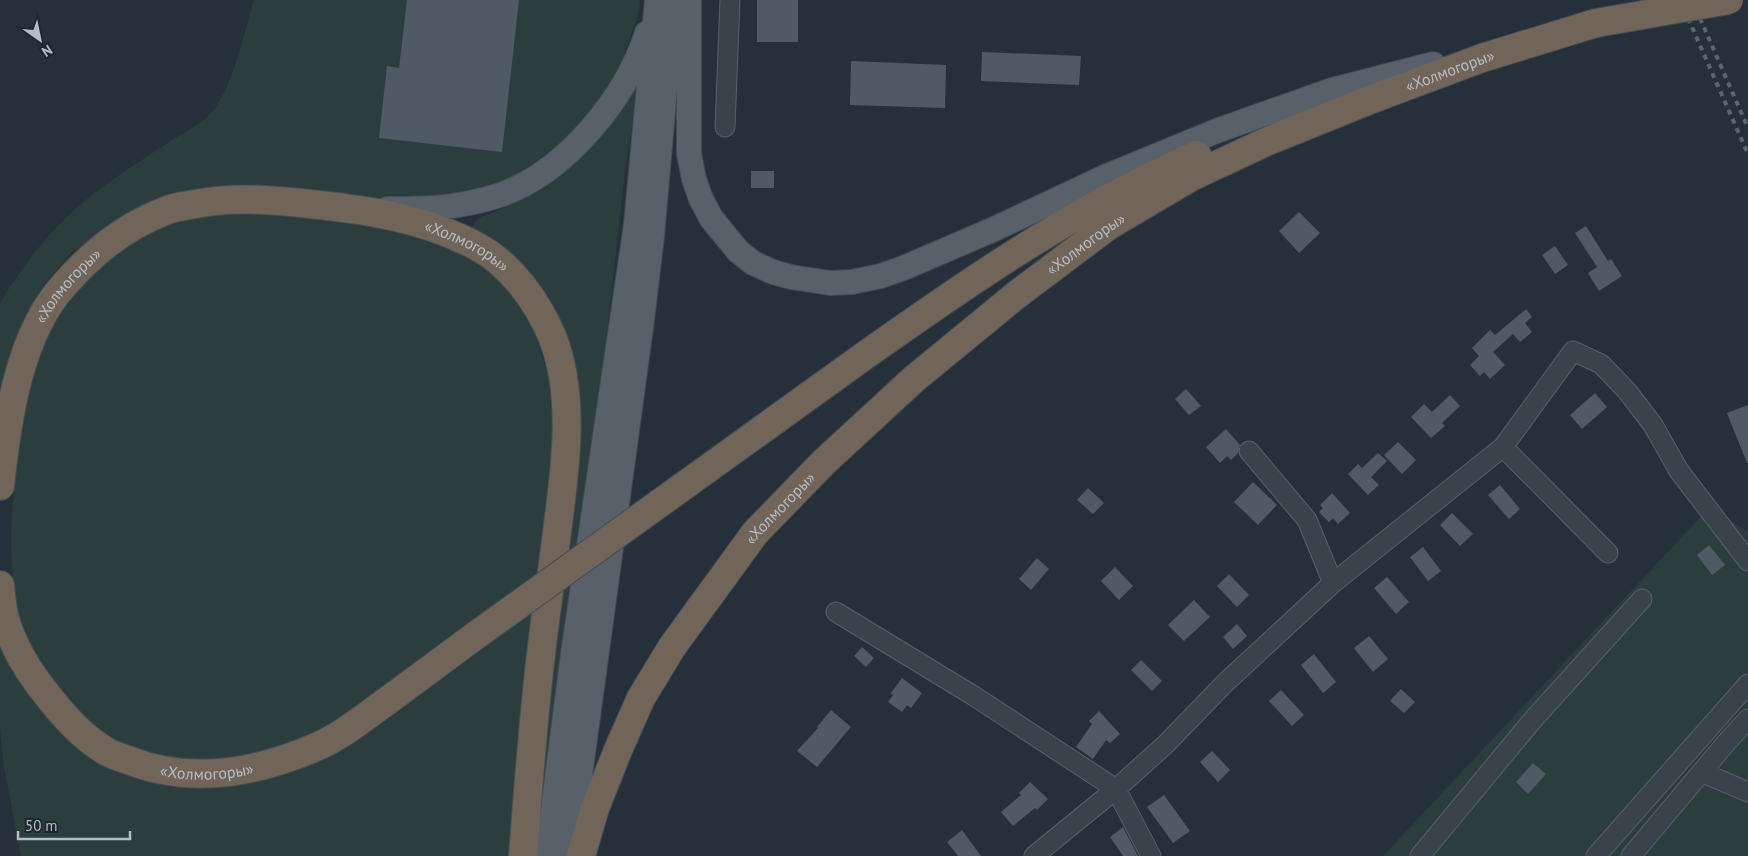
<svg xmlns="http://www.w3.org/2000/svg" width="1748" height="856" viewBox="0 0 1748 856" font-family="'PT Sans',sans-serif">
<rect width="100%" height="100%" fill="#26303a"/>
<path fill="#2b3e3d" d="M254,0H640L639,12L619,69L597,108L573,135L523,175L479,192L396,201L365,199L254,186L205,187L160,197L115,222L72,252L45,283L18,332L0,393V303L4,296C34,250 60,218 105,185C127,169 151,154 174,139C188,130 206,121 216,107C235,79 244,32 254,0Z
M640,76L625,171L601,387L587,470L537,856H532L579,400L474,231L473,227L475,222L481,217L506,207L532,192Z
M251,210L383,225L459,253L478,264L499,280L516,300L529,322L539,345L548,376L553,428L552,481L510,856H21L4,767L0,728V643L12,670L22,686L32,700L56,726L172,785L214,788L251,783L286,774L325,759L361,738L476,654L472,623C442,644 413,666 383,688C351,711 318,737 279,748C228,763 178,768 128,747C121,744 114,742 108,738C90,726 71,704 58,687C41,664 26,642 19,614C5,555 12,493 22,434C30,388 37,342 65,304C91,270 130,240 169,225C194,215 225,213 251,210Z
M1710,507L1748,532V856H1383Z"/>
<path fill="#505a65" d="M407,0H519L502,152L379,138L387,66L399,68Z
M757,0H798V42H757Z
M982,52L1081,56L1079,85L981,81Z
M851,61L946,65L945,108L850,105Z
M751,171H774V188H751Z
M1299,212L1320,233L1299,253L1279,231Z
M1586,226L1608,261L1611,259L1622,276L1599,291L1588,273L1597,267L1575,233Z
M1555,246L1568,265L1555,274L1542,255Z
M1526,309L1532,317L1525,323L1532,332L1520,342L1513,334L1493,352L1505,365L1490,379L1484,372L1480,376L1470,365L1479,356L1472,348L1490,330L1495,335Z
M1186,389L1201,406L1189,415L1175,399Z
M1595,393L1607,407L1582,429L1570,415Z
M1450,395L1460,406L1442,423L1445,426L1431,438L1411,417L1424,404L1432,412Z
M1748,405V463H1747L1727,413Z
M1226,429L1240,445L1238,453L1231,460L1227,456L1220,463L1206,447Z
M1398,442L1416,460L1402,474L1384,455Z
M1378,453L1387,461L1371,477L1379,485L1368,495L1348,474L1358,464L1362,468Z
M1253,482L1277,505L1258,525L1234,502Z
M1500,485L1520,509L1509,519L1488,495Z
M1088,488L1104,503L1093,514L1077,500Z
M1332,493L1350,513L1338,524L1333,518L1329,522L1319,512L1323,508L1320,505Z
M1452,513L1473,534L1460,546L1440,525Z
M1709,545L1725,565L1712,575L1697,555Z
M1423,547L1441,571L1428,581L1410,557Z
M1037,558L1049,569L1031,590L1019,579Z
M1115,567L1133,586L1119,600L1101,581Z
M1229,574L1249,595L1237,607L1217,586Z
M1387,577L1409,602L1396,614L1374,588Z
M1194,600L1210,617L1184,641L1168,625Z
M1237,624L1247,636L1233,649L1223,637Z
M1369,636L1388,659L1373,672L1354,648Z
M862,647L874,658L866,667L854,656Z
M1314,654L1336,682L1323,693L1301,665Z
M1141,660L1162,681L1152,691L1131,670Z
M902,678L922,693L911,708L907,705L902,712L888,702L893,695L891,693Z
M1401,689L1415,702L1404,713L1390,701Z
M1281,690L1304,715L1292,726L1269,701Z
M831,710L851,727L817,767L797,751L818,728L817,727Z
M1099,711L1120,734L1110,743L1106,740L1093,759L1076,747L1092,724L1089,721Z
M1212,751L1230,770L1218,782L1200,762Z
M1533,763L1546,774L1528,794L1516,782Z
M1030,782L1048,799L1037,810L1035,808L1013,826L1001,812L1021,795L1019,793Z
M1164,795L1190,831L1173,843L1147,807Z
M1123,827L1138,856H1123L1110,837Z
M962,830L981,856H958L947,842Z"/>
<g fill="none" stroke-linecap="round" stroke-linejoin="round">
<defs>
<path id="minor" d="M725,127L730,0
M1503,447L1608,553
M1249,451L1307,520L1333,583
M836,612L974,696L1116,789L1151,856
M1701,772L1748,792
M1034,856L1116,789L1166,744L1225,683L1333,583L1503,447L1573,351L1601,364L1627,391L1653,425L1679,471L1748,561
M1420,856L1531,722L1642,599
M1596,856L1748,684
M1631,856L1726,743L1748,719"/>
<path id="major" d="M689,0V154L694,179L701,199L711,218L738,251L753,263L773,272L791,277L830,283L852,282L881,276L906,267L992,230L1107,176L1219,130L1332,90L1433,64
M387,209C429,209 460,208 500,195C566,172 626,98 647,33
M547,856L573,654L636,225L657,0
M569,856L642,320L652,236L672,9"/>
<g id="highway">
<path id="s1" d="M0,486C7,421 19,333 65,284C92,253 126,226 165,211C172,208 182,206 190,205C227,197 263,199 301,203C361,209 423,217 478,247C511,265 537,301 552,336C575,393 566,464 558,524C553,567 546,610 541,654C533,721 528,789 523,856"/>
<path d="M660,503C727,455 793,407 860,359C967,283 1075,208 1197,155"/>
<path id="s2" d="M0,585C1,595 2,606 4,615C12,647 31,676 52,701C67,720 83,737 104,750C111,755 120,757 128,760C191,785 256,773 316,747C340,737 362,719 383,704C414,681 444,659 475,636"/>
<path id="s3" d="M581,856L595,808L618,750L641,698L672,647L755,533L824,462L914,379L1015,296L1108,226L1191,177L1268,141L1367,101L1482,58L1596,23"/>
</g>
</defs>
<use href="#minor" stroke="#586069" stroke-width="21"/>
<use href="#major" stroke="#434b54" stroke-width="26"/>
<use href="#highway" stroke="#454d56" stroke-width="30"/>
<use href="#minor" stroke="#3a424b" stroke-width="19"/>
<use href="#major" stroke="#58616a" stroke-width="24"/>
<use href="#highway" stroke="#706558" stroke-width="28"/>
<path stroke="#5c6671" stroke-width="4" stroke-dasharray="5 5" stroke-linecap="butt" d="M1680,0L1748,154
M1692,0L1748,128"/>
<defs>
<path id="highway-bridge" d="M1596,23L1729,0
M475,636L660,503"/>
</defs>
<use href="#highway-bridge" stroke="#454d56" stroke-width="30" stroke-linecap="butt"/>
<use href="#highway-bridge" stroke="#706558" stroke-width="28"/>
</g>
<g text-anchor="middle" stroke-width="5" stroke-linejoin="round" paint-order="stroke">
<g font-size="16" fill="#b6bdc6" stroke="#1f2730">
<text dy="6" stroke="none"><textPath href="#s3" startOffset="1215">«Холмогоры»</textPath></text>
<text dy="6" stroke="none"><textPath href="#s3" startOffset="810">«Холмогоры»</textPath></text>
<text dy="6" stroke="none"><textPath href="#s1" startOffset="651">«Холмогоры»</textPath></text>
<text dy="6" stroke="none"><textPath href="#s1" startOffset="216">«Холмогоры»</textPath></text>
<text dy="6" stroke="none"><textPath href="#s3" startOffset="405">«Холмогоры»</textPath></text>
<text dy="6" stroke="none"><textPath href="#s2" startOffset="308">«Холмогоры»</textPath></text>
</g>
</g>
<g transform="translate(40 40) rotate(147)" stroke="#1f2730" stroke-width="4" paint-order="stroke">
<path d="M0-4L9 19L0 12L-9 19Z" fill="#b6bdc6"/>
<text y="-8" font-size="14" font-weight="bold" text-anchor="middle" fill="#b6bdc6">N</text>
</g>
<path d="M18 831v8h112v-8" fill="none" stroke="#b6bdc6" stroke-width="2.5"/>
<text x="25" y="831" font-size="15" fill="#b6bdc6" stroke="#1f2730" stroke-width="4" paint-order="stroke">50 m</text>
</svg>
